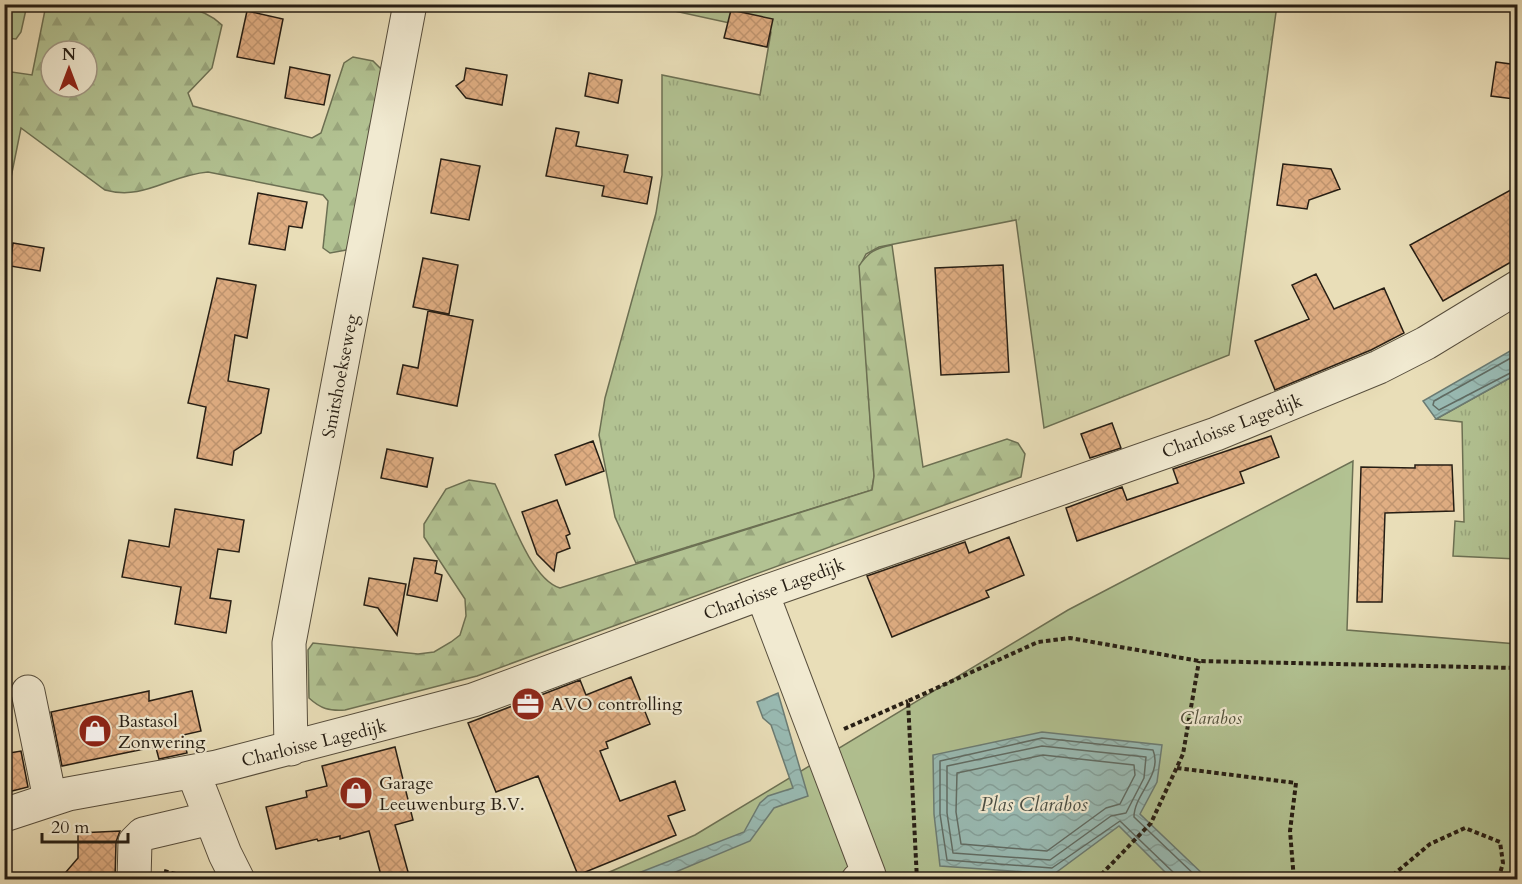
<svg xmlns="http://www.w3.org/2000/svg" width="1522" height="884" viewBox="0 0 1522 884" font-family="Cardo,serif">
<defs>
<pattern id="grass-tufts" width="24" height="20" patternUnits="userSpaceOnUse" patternTransform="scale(1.5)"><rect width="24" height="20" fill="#b2c292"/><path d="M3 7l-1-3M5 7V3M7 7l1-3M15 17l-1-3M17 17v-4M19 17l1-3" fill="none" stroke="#99a67d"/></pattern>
<pattern id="forest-firs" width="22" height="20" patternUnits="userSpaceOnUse" patternTransform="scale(1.5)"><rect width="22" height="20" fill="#b2c292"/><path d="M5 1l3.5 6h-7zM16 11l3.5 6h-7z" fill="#99a67d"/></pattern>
<pattern id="water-waves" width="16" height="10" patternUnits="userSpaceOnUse" patternTransform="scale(1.5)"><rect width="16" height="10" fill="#99bbb4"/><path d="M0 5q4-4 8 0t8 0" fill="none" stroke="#84a09a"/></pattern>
<pattern id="building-cross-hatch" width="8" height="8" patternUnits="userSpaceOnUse" patternTransform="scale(1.5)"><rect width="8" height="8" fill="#e0ae83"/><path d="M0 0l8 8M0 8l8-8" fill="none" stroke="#c09570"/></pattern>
</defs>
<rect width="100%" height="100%" fill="#e9deb8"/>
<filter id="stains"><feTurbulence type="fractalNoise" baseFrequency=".00333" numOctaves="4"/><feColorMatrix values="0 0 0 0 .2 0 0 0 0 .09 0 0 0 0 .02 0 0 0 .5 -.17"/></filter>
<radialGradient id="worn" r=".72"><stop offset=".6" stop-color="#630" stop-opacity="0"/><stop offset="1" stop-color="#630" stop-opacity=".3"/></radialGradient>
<path fill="url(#grass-tufts)" stroke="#6c7053" stroke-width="1.5" d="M647,5H1277L1229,355L1044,428L1016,220L879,247L866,254L860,266L874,476L872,490L636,563L615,517L599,435L605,398L656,213L662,175V75L760,95L771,32Z
M1517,374V559L1453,556L1455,521L1464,522L1462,422L1436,419Z"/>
<path fill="url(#forest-firs)" stroke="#6c7053" stroke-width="1.5" fill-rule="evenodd" d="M46,5C72,5 99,8 125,8C158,7 196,0 222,25L212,68L188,93L193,106L312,138L321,133L344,63L353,57L373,61L381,69L353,236L346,250L330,253L323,248L328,201L323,195L208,172C169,175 144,201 105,190L21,128L5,207V71L32,75ZM51,51H87V87H51Z
M892,245L923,467L1007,439L1018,443L1025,454L1021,477L477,676L345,710C329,711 321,709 309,698L308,650L313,643L418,654L434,652L451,642L460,635L466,616L465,599L424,537V524L446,489L469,480L495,484C509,512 530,579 560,588L872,490L874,476L859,266C868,252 876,248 892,245Z"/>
<path fill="#b2c292" stroke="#6c7053" stroke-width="1.5" d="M4,5H27L21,32L16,39L5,38Z
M1353,461L1347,630L1517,644V879L591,880L695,835L1068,610Z"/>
<path fill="url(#water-waves)" stroke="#6b7c74" stroke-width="1.5" d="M1517,347V374L1436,419L1423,401Z
M778,693L808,796L774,808L750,841L659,879H623L744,832L760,803L768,796L793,788L771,725L763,718L757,702Z
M1042,732L1162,745L1157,782L1140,814L1208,879H1172L1119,826L1054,874L940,866L934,814L933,755Z"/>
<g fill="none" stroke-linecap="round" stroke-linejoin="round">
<path stroke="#606c64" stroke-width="1.5" d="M1518,354L1434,401L1433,405L1439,410L1518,369
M1042,746L1146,757L1144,778L1126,813L1111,816L1050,860L953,853L947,813V766Z
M1043,755L1134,765L1135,775L1120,804L1106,808L1047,851L961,844L956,812L957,773Z
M1176,880L1174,873L1120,821L1052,868L947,860L940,814V761L1042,738L1153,750C1163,775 1134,794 1134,817L1200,880"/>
</g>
<path fill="url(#building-cross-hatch)" stroke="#261e14" stroke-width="1.5" d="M731,10L773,19L767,47L724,38Z
M247,11L283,19L274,64L237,57Z
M1496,62L1518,65L1514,99L1491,96Z
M290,67L330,75L324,105L285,98Z
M466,68L507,75L502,105L466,98L456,86L464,80Z
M589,73L622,80L618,103L585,96Z
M556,128L579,132L576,146L628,155L624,172L652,177L647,204L602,196L604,186L546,176Z
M441,159L480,166L469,220L431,213Z
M1283,164L1331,169L1340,189L1309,200L1307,209L1277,205Z
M1518,186V258L1443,301L1410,245Z
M258,193L307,202L302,228L289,226L285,250L249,244Z
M13,243L44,248L40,271L10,266Z
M423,258L458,265L449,314L413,307Z
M1003,265L1009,372L941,375L935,268Z
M1316,274L1334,309L1384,288L1404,333L1371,350L1275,390L1255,341L1309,319L1292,285Z
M217,278L256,285L247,338L235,335L228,381L269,389L261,433L234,451L232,465L197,458L206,407L188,403Z
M428,311L473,320L457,406L397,394L403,365L418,368Z
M1112,423L1121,448L1090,458L1081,434Z
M1271,436L1279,457L1240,472L1244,483L1077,541L1066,508L1122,487L1127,500L1178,483L1173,469Z
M593,441L604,471L566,485L555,455Z
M387,449L433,458L427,487L381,478Z
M1415,465H1452L1454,511L1385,513L1382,602H1357L1361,467L1415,468Z
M557,500L570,534L566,536L570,548L557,553L554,571L537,554L522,512Z
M175,509L244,520L239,552L218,549L210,598L231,601L226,633L175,624L181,587L122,577L129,540L169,547Z
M1009,537L1024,575L986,591L989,597L892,637L867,576L965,542L969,553Z
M414,558L437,561L435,573L442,575L437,601L407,595Z
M369,578L406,584L397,635L378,608L364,605Z
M631,677L650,724L606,742L608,748L600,751L620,801L675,781L685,810L668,816L676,835L578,875L538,776L496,792L468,723L580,680L586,695Z
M149,691V701L192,691L201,731L183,735L187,753L159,759L156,748H149L62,766L51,712Z
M395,747L413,820L395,825L410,879H382L369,831L340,839V836L318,841L317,839L276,849L266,807L307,797L306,791L327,786L322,766Z
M21,751L28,787L4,793V754Z
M120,831L116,842L115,879H60L78,858V833Z"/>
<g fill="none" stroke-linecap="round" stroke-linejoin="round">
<defs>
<path id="minor" d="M762,593L869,875L858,880
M28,692L50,799
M291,749L289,643L410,4
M193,772L225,854L238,880
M4,815L68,794L217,767L473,700L762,593L1216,434L1379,367L1426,343L1518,287
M134,880L135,842L143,834L211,818"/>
</defs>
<use href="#minor" stroke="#574e3d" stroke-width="35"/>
<path stroke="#261e14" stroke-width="4" stroke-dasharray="4.5 3" stroke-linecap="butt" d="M844,729L908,701
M1177,768L1296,783L1290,831L1294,880
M164,871L199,880
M917,880L908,701L1038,642L1070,638L1199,661L1518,668
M1096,880L1151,823L1183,754L1199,661
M1387,880L1430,844L1465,828L1500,842L1503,863L1498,880"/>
<use href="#minor" stroke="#f1ead1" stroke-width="33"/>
</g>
<defs>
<symbol id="office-disc" viewBox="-11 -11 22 22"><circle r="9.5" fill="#8f2418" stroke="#f1ead1"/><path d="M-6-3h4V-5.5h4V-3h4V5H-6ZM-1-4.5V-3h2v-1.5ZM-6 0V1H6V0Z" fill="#fff"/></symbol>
<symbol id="shop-disc" viewBox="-11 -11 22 22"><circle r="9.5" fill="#8f2418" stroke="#f1ead1"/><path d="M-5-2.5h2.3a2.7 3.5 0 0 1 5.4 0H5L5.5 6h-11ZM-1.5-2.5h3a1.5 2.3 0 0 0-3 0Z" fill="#fff"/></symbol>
</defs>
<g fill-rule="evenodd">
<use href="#office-disc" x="509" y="685" width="38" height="38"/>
<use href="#shop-disc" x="76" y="712" width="38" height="38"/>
<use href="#shop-disc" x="337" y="774" width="38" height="38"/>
</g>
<g text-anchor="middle" stroke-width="4.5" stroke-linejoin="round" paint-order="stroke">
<g font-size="18" fill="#261e14" stroke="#f1ead1">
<text transform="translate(340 376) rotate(-79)" y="6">Smitshoekseweg</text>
<text transform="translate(1232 426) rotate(-21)" y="6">Charloisse Lagedijk</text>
<text transform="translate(774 589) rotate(-20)" y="6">Charloisse Lagedijk</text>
<text transform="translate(314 743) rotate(-14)" y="6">Charloisse Lagedijk</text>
</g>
<g font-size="18" fill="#261e14" stroke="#f1ead1" text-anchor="start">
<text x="551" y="710">AVO controlling</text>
<text x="118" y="727">Bastasol<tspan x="118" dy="21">Zonwering</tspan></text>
<text x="379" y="789">Garage<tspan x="379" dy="21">Leeuwenburg B.V.</tspan></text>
</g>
<g font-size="18" font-style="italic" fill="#504f3a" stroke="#f1ead1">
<text x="1211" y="724">Clarabos</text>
</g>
<g font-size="20" font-style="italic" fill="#484d44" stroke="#f1ead1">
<text x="1034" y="811">Plas Clarabos</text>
</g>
</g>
<rect width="1522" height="884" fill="none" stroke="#e9deb8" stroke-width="24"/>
<rect x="6" y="6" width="1510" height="872" fill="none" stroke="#261e14" stroke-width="3"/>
<rect x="12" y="12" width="1498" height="860" fill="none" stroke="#261e14" stroke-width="1.5"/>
<g transform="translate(69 69)"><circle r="28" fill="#f1ead1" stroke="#a09885" stroke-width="1.5"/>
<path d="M0-4.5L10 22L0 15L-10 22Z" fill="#8f2418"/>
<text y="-9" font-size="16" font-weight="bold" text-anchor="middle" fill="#261e14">N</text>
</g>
<path d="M42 833v9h86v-9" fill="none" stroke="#261e14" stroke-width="3"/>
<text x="51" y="833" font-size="18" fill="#261e14" stroke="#f1ead1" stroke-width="4.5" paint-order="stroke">20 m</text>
<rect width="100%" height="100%" filter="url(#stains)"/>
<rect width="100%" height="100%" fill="url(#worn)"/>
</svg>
